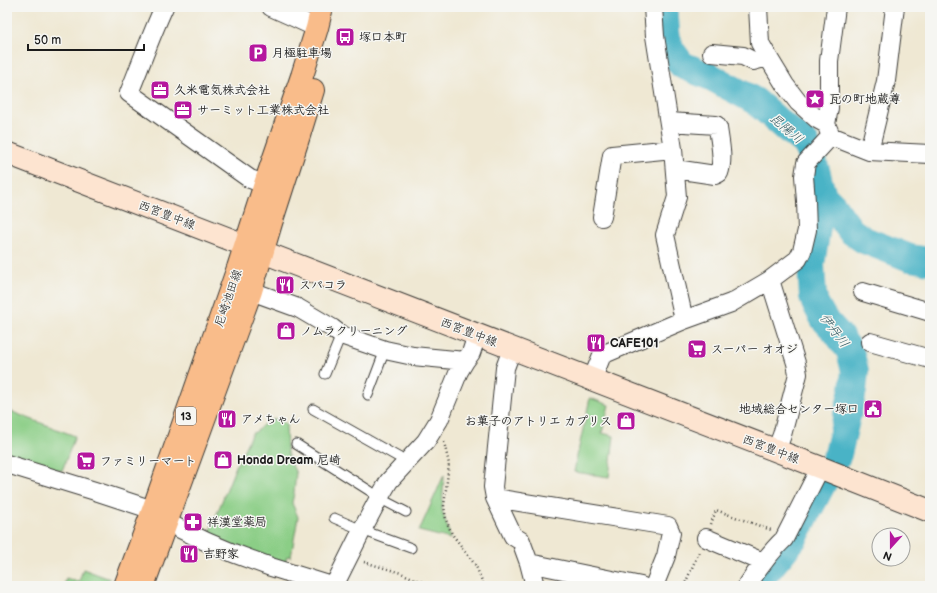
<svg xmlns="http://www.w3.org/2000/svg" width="937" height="593" viewBox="0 0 937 593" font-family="'Balsamiq Sans','Klee One',sans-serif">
<rect width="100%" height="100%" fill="#f6f6f2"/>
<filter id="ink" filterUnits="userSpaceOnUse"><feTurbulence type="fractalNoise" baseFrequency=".025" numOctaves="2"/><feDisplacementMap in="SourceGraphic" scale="8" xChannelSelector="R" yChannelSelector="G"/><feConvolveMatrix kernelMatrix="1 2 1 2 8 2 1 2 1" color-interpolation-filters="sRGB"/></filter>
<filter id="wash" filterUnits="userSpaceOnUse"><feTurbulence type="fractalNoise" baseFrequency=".012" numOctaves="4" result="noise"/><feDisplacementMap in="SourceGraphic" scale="16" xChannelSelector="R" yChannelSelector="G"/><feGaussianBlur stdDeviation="0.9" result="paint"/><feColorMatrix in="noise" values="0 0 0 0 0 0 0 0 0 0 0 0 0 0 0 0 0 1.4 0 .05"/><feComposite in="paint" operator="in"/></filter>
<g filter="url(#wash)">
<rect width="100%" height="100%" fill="#efe8d3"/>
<path fill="#8bce86" stroke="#547551" d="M590,398L609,405L602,433L614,436L609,477L574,472L577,456Z
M7,410L75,436L62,471L7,456Z
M276,419L286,424L287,452L289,459L296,473L294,493L292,503L298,517L291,557L287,556L284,566L208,536L236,466L252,433C258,432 259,428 263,425C267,422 271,420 276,419Z
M444,475L442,510L451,539L419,531Z
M83,569L110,579L107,586H64L66,578L79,582Z"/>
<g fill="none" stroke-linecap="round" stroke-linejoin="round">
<path stroke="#48b3c6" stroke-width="28" d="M664,7L667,42L671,50L682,65L711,77L755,101L785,127L806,144L816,170L819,182L823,196L833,206L851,231L864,240L910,258L930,261
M758,586L762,577L794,538L838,454L853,390L855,371L850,351L837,333L824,319L815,303L813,296L811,265L821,202L823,196"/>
</g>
</g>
<g filter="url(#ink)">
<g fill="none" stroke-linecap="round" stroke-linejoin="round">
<defs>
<path id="service" d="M325,374L341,335
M368,395L385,350
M313,409L407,462
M296,444L370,491L379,498L406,512
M334,518L362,530L411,548"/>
<path id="minor" d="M164,7C151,35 141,64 129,93L250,179L265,184
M271,7L291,16L317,28
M653,7L655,36L673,149L677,197L665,235L684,320
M758,7L760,43L768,57L785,85L798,102L817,119L826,124L831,136
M712,53L743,56L753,61L768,57
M669,122L716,125L718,128C720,143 724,159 719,173L715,175L675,169
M826,124L829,108V61L836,7
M869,151L886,81L895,7
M602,217L612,155L673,149
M770,280L796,363L798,374L782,435L776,451
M251,291L298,308L332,328L341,335L385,350L413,356L465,361
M863,292L930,312
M870,342L930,359
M512,349L505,368L493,487L495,498L513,536L521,541L529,563L535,586
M592,380L602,355L684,320L731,303L770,280L798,259L802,251L807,230L806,201L804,176L806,163L831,136L869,151L930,154
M7,464L95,491L153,510L166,522L207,542L233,553L271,567L332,586
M495,498L668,526L671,533L666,556L654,586
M706,538L763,562
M529,563L641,586
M334,586L362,530L379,498L389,481L426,441L439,420L459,371L465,361L471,353L477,335
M747,586C758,569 769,553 784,539L820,468"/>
<path id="secondary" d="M7,153L824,469L930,511"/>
<path id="primary" d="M125,586L153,510L238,268L265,184L302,76L317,28L322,7
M143,586L251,291L271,223L297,142L313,90"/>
</defs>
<use href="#service" stroke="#3c3b37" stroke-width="11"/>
<use href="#minor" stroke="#3c3b37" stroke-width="20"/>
<use href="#secondary" stroke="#3c3b37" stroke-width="24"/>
<use href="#primary" stroke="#3c3b37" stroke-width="24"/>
<path stroke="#3c3b37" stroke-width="2.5" stroke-dasharray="1 3" stroke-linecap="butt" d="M444,442L449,464L444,506L446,520L452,534L476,566L484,586
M711,524L716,510L771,530
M364,562L401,573L431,586
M684,586L699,552"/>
<use href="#service" stroke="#fff" stroke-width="9"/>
<use href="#minor" stroke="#fff" stroke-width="18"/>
<use href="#secondary" stroke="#fde4d0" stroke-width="22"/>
<use href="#primary" stroke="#f9bc8a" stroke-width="22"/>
</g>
</g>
<defs>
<symbol id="bus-square" viewBox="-11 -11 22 22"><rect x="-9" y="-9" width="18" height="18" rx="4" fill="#b5179e" stroke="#f6f6f2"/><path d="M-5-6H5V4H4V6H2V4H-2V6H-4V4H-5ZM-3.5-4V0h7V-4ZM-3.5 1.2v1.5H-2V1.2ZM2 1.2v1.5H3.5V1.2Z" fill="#fff"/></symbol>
<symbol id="parking-square" viewBox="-11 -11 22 22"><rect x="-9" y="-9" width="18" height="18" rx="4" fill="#b5179e" stroke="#f6f6f2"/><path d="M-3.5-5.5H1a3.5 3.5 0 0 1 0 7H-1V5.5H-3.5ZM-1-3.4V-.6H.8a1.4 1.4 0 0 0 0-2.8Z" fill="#fff"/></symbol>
<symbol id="office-square" viewBox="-11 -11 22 22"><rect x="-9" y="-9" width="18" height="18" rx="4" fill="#b5179e" stroke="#f6f6f2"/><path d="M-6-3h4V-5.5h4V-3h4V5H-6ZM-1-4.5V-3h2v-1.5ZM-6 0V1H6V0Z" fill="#fff"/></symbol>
<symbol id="sight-square" viewBox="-11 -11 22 22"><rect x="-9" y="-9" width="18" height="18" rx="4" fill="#b5179e" stroke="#f6f6f2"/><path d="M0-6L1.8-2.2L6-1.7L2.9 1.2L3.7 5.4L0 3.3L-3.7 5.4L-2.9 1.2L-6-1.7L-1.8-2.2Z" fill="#fff"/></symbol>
<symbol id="restaurant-square" viewBox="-11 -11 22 22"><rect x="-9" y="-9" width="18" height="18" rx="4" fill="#b5179e" stroke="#f6f6f2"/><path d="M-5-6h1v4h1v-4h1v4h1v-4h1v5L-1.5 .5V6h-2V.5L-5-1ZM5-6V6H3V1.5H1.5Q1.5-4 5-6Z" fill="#fff"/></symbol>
<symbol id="shop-square" viewBox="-11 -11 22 22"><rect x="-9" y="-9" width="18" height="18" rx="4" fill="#b5179e" stroke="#f6f6f2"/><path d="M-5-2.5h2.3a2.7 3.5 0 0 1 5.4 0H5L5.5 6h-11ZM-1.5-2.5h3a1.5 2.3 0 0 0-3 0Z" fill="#fff"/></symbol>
<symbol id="supermarket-square" viewBox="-11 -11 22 22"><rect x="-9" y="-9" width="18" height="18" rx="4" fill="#b5179e" stroke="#f6f6f2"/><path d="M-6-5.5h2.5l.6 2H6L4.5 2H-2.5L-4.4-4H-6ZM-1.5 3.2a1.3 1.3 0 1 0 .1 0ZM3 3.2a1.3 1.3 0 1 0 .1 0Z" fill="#fff"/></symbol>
<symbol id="civic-square" viewBox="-11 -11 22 22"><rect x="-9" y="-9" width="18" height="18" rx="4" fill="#b5179e" stroke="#f6f6f2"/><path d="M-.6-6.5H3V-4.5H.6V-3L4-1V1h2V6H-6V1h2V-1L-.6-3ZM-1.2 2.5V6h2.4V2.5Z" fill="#fff"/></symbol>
<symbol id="pharmacy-square" viewBox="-11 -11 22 22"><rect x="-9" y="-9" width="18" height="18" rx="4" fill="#b5179e" stroke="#f6f6f2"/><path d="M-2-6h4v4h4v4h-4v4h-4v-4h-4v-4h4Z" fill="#fff"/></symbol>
</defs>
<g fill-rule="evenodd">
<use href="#bus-square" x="334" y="26" width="22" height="22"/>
<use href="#parking-square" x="247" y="42" width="22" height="22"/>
<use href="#office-square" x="149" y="79" width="22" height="22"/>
<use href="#sight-square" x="804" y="88" width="22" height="22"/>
<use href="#office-square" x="172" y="99" width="22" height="22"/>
<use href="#restaurant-square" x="274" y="274" width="22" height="22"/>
<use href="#shop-square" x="275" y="320" width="22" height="22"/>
<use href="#restaurant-square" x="585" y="332" width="22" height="22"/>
<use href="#supermarket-square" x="686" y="338" width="22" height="22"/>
<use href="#civic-square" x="862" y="398" width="22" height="22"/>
<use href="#restaurant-square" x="216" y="408" width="22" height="22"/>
<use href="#shop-square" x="615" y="410" width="22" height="22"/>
<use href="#shop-square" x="212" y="449" width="22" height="22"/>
<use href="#supermarket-square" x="75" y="450" width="22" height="22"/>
<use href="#pharmacy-square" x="182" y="511" width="22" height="22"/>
<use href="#restaurant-square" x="178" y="543" width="22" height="22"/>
</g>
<g text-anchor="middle" stroke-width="3" stroke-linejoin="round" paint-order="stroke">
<rect fill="#f6f6f2" stroke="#5d5d5c" stroke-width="1" x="176" y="407" width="20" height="18" rx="3"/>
<g font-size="11" font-weight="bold" fill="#1c1c1c">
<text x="186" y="420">13</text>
</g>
<g font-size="12" font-weight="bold" fill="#1c1c1c" stroke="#f6f6f2" text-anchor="start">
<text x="359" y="41">塚口本町</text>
<text x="272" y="57">月極駐車場</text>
<text x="174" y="94">久米電気株式会社</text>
<text x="829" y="103">瓦の町地蔵尊</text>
<text x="197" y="114">サーミット工業株式会社</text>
<text x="299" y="289">スパコラ</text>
<text x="300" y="335">ノムラクリーニング</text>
<text x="610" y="347">CAFE101</text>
<text x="711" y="353">スーパー オオジ</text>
<text x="859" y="413" text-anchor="end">地域総合センター塚口</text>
<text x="241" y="423">アメちゃん</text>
<text x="612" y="425" text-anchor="end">お菓子のアトリエ カプリス</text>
<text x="237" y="464">Honda Dream 尼崎</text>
<text x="100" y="465">ファミリーマート</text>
<text x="207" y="526">祥漢堂薬局</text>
<text x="203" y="558">吉野家</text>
</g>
<g font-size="12" fill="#1c1c1c" stroke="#f6f6f2">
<text transform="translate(167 215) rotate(21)" y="4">西宮豊中線</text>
<text transform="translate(228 298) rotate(-71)" y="4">尼崎池田線</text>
<text transform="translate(469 332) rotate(21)" y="4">西宮豊中線</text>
<text transform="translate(771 449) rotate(21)" y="4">西宮豊中線</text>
</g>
<g font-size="13" font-style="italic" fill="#2e5860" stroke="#f6f6f2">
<text transform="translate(787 128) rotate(41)" y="5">昆陽川</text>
<text transform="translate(835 330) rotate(53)" y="5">伊丹川</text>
</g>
</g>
<rect width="937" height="593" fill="none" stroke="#f6f6f2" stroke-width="24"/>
<g transform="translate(891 547) rotate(201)"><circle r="19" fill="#f6f6f2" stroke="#9f9f9c"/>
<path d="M0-3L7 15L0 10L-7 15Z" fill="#b5179e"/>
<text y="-6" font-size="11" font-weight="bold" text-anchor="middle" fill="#1c1c1c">N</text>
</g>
<path d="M28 44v6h116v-6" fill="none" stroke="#1c1c1c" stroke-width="2"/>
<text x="34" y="44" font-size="12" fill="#1c1c1c" stroke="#f6f6f2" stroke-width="3" paint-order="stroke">50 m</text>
</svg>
